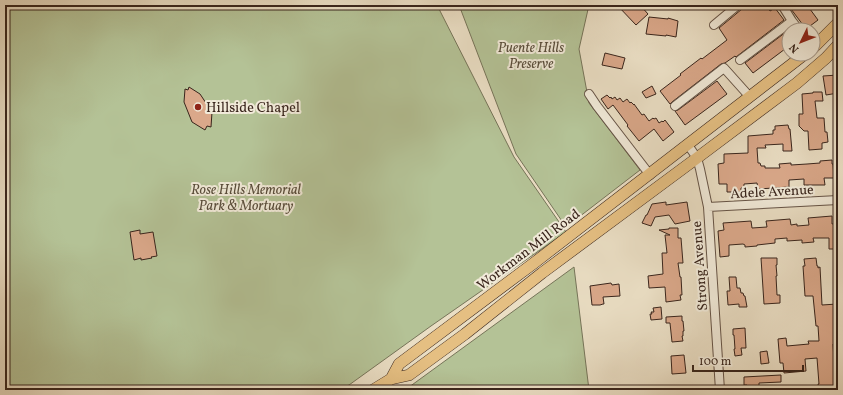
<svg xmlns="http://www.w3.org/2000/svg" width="843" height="395" viewBox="0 0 843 395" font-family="Vollkorn,serif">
<rect width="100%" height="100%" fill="#eadec4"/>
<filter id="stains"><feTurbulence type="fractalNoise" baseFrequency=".005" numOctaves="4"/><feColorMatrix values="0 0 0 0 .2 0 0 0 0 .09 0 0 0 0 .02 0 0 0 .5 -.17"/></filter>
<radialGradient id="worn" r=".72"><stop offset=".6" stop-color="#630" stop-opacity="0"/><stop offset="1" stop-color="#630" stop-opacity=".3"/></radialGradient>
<path fill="#b4c296" stroke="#767459" d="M5,5H437L514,157L566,232L431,326L349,385L338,390H5Z
M459,5H589L579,49L589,103L640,170L566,227L516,154Z
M574,267L589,390H405Z"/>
<path fill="#daa88a" stroke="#39251c" d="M617,5H640L648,14L636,25Z
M743,5H766L770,11L775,8L784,20L736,57L735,56L725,63L721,64L672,102L670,104L660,91L681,75L680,74L701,58L702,59L727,40L719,28L742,9Z
M788,5H807L818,20L806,29Z
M649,17L668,19V18L678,21L676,37L666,35V36L646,34Z
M786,32L789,36V46L753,73L745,63Z
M605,53L625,58L622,69L602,65Z
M838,75V93L826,95L823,76Z
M717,81L727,94L685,125L675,111L678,110Z
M652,86L656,94L646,98L642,92Z
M189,87L200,94L212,112L211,127L207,126L205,130L192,122L184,102L185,89L188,90Z
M813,92H822L823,101H815L817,118H824L825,132H827L828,142L822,143V149L809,150L808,131H804L799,126V114H803L802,94L813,93Z
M607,95L610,98L611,97L612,99L615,97L617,100L620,98L623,102L627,99L630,103L631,102L634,105V104L642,115L644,114L649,121L653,118L654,119L656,118L659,123L662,121L663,122L665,120L674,132L663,141L654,129L639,141L627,126L628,125L613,105L608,109L601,99Z
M788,125L789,129H790L792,151H783V144L765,145L766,148H757L758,163H760L761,166H765V168H780L779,164L791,163V165L807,164L820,163V161L832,160V164H833L834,178H824L825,185H804V179L789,180V187L758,189L757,183L744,184V187L741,188V192H727V184H719L718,164L724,163V154L748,153V136L773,134V130H775V126Z
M666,202V205L687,202L690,221L675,224L669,215L655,217L651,226L642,223L646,215H647L652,204Z
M832,216V224L837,223L838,249H829V238H813L814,242L802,243V240L787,241V238L775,239V243L757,245V246L745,247V245L743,244L729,245V256L720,257L718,231L724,230L723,223L751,221L752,228L767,227L766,221L790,219L791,225L797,224V226L809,225L808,218Z
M669,228H678V238H681L683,263H678L680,277H681L682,295H680L681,300L666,302L665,287L649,288L648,276L663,274L662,253H667L665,235H670L659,230L669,229Z
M140,230V234L153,232L157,256L151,257L152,258L141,260V258L134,260L130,232Z
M761,258H777V265H776L777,276H776L777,295H780V303L764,304Z
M816,258L817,266H818V268L820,267L822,305L837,304L838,344H833L834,360H838V380L834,381L835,390H819L818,384H819L817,358L805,359L806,371L784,373L783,363H780L778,339L786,338L787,346L809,344L808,341H819L818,326H816L813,296H805L803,266H805L804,259Z
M729,277H736L737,288H740L741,293H743L744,296H745L747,307H739V304L728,305L727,291H730Z
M611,283L612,285L619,284L620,296L603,297L604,304H603L600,305H592L590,286Z
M661,307L662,319L651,320L650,314H652L651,312H654L653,308Z
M682,316V321H683L684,331H683V336H682L683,341L672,342L670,323H666V317Z
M745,328L746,348H741L742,355L735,356L734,349H735L734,335H733V329Z
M767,351L769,363L761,364L760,352Z
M684,355L686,373L672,374L671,356Z
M781,375V382L759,383V390H747V385H744V377Z"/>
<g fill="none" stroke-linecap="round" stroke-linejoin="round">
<defs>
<path id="minor" d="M782,5L792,21L799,30
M714,25L738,5
M740,60L792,21
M589,94L597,106L650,175
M675,106L724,68L750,97
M688,145L697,158L700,169L708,207L720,390
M708,207L838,200"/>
<path id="major" d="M813,48L838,23
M391,379L399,364L534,263L805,54
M373,390L391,379L409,375L465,334L542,273L697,158L797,83L826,58L838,45"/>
</defs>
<use href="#minor" stroke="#655346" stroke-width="10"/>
<use href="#major" stroke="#39251c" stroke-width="12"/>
<use href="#minor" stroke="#f1ead9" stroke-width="8"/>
<use href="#major" stroke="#e5bf82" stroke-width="11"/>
</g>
<circle fill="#8f2418" stroke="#f1ead9" stroke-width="1.5" cx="198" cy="107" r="4"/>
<g text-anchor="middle" stroke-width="4" stroke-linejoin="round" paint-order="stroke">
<g font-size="14" font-style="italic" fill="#584c3a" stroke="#f1ead9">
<text x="531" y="52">Puente Hills<tspan x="531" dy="16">Preserve</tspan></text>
<text x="246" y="194">Rose Hills Memorial<tspan x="246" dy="16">Park &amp; Mortuary</tspan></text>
</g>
<g font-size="14" fill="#39251c" stroke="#f1ead9" text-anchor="start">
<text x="206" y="112">Hillside Chapel</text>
</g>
<g font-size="14" fill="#39251c" stroke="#f1ead9">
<text transform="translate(772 191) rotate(-3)" y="5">Adele Avenue</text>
<text transform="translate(528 249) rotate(-37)" y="5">Workman Mill Road</text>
<text transform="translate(699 266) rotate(-94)" y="5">Strong Avenue</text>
</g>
</g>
<rect width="843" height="395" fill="none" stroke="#eadec4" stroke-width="20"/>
<rect x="6" y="6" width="831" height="383" fill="none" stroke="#39251c" stroke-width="2"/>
<rect x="10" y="10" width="823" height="375" fill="none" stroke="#39251c"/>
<g transform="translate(801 42) rotate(227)"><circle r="19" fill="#f1ead9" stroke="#a79b8d"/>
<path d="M0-3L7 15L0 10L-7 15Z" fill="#8f2418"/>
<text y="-6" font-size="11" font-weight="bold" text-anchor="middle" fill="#39251c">N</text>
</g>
<path d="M693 365v6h110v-6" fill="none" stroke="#39251c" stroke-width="2"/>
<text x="699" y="365" font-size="12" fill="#39251c" stroke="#f1ead9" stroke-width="3" paint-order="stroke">100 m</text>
<rect width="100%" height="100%" filter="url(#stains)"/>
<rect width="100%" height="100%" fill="url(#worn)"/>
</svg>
